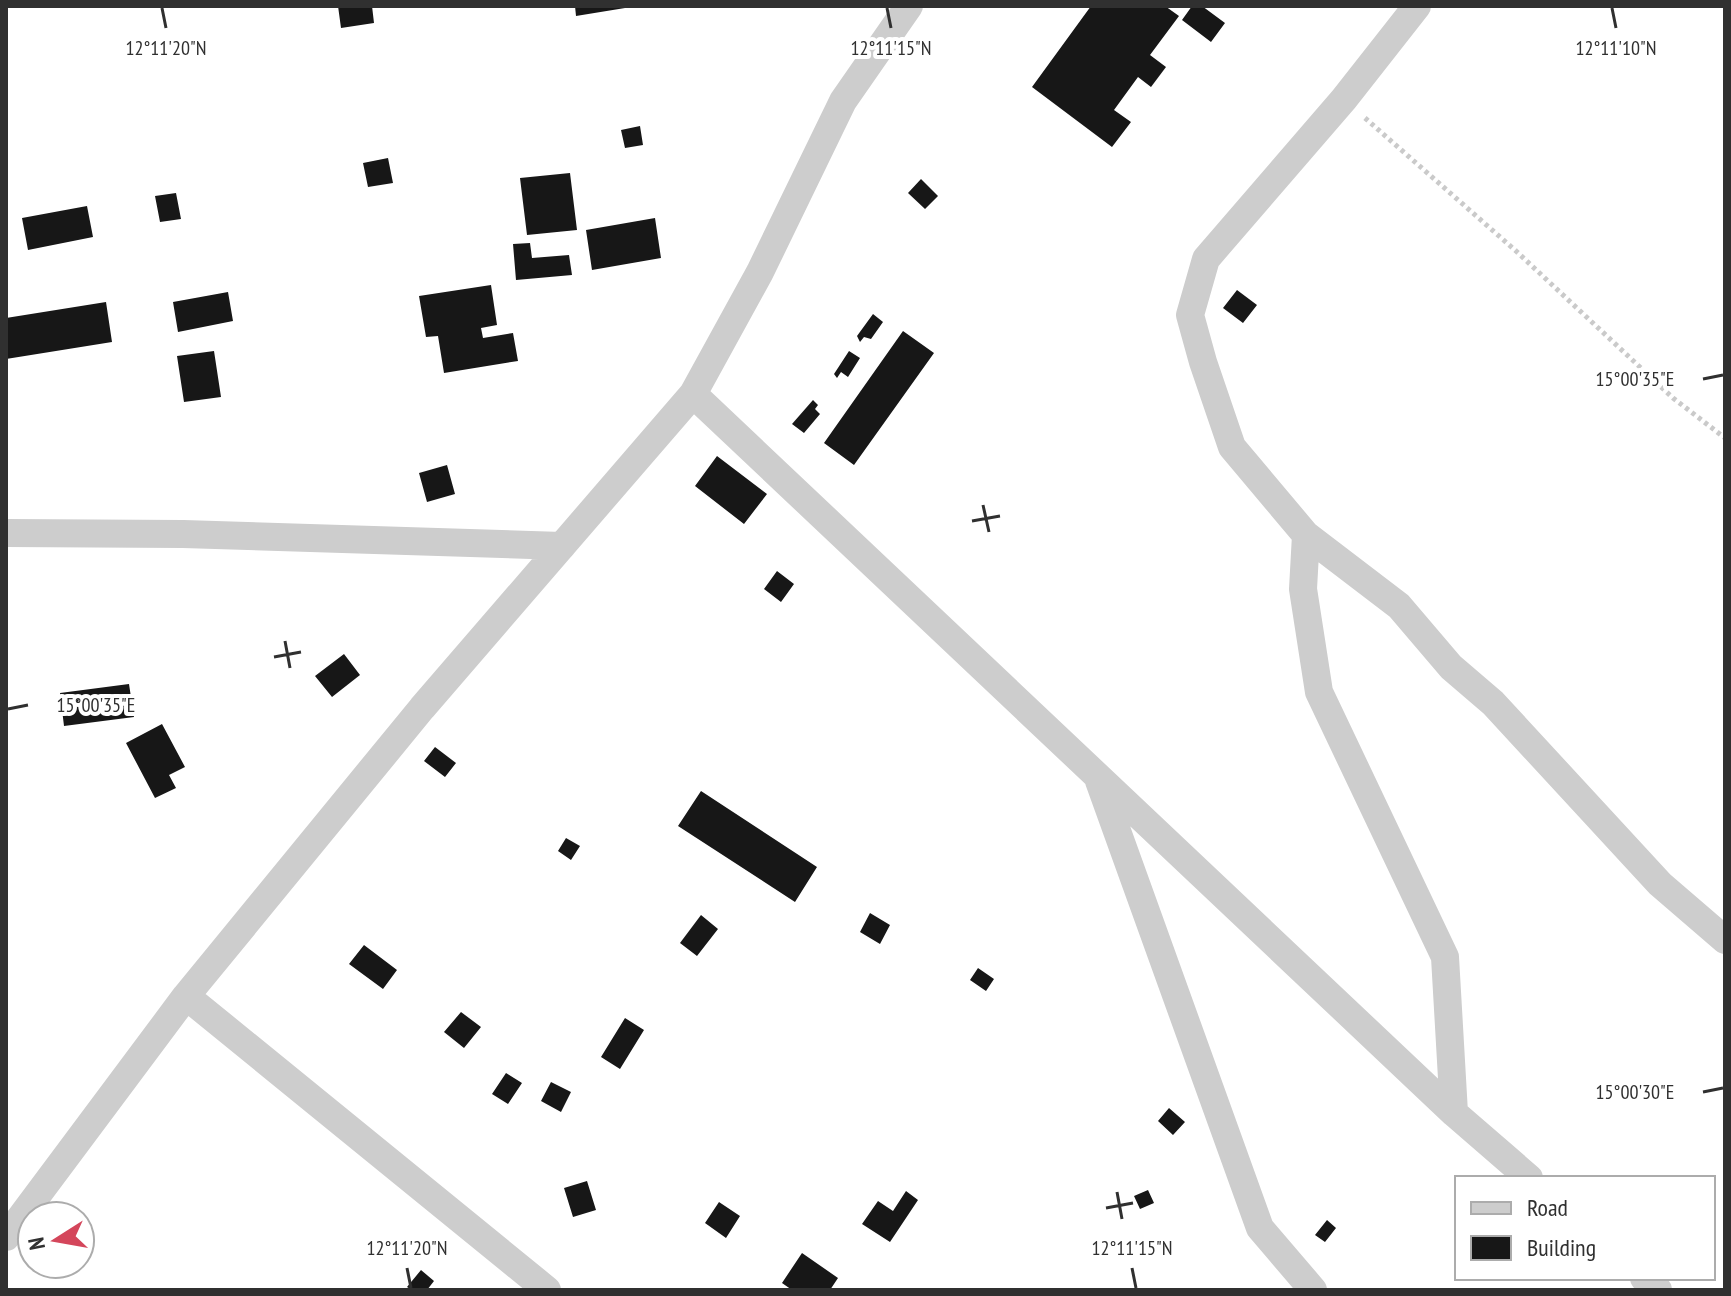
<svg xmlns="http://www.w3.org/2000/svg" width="1731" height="1296" viewBox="0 0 1731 1296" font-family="'PT Sans Narrow',sans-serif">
<rect width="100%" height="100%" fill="#fff"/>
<path fill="#171717" d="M338,6H372L374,23L341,28Z
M575,6H625V8L576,16Z
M1091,6H1165L1179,16L1150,55L1166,67L1151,87L1138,77L1114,110L1131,122L1112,147L1032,87Z
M1192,6H1202L1225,23L1211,42L1182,20Z
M640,126L643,145L625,148L621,130Z
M388,158L393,183L368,187L363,163Z
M570,173L577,230L527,235L520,178Z
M921,179L938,196L925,209L908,193Z
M176,193L181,219L160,222L155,196Z
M87,206L93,237L28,250L22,218Z
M655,218L661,258L592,270L586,230Z
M530,243L532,258L569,255L572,275L516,280L513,244Z
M491,285L497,325L481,328L483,338L513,333L518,361L444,373L438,336L426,337L419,296Z
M1237,290L1257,305L1243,323L1223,308Z
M228,292L233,321L178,332L173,302Z
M106,302L112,342L6,359V318Z
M873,314L883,322L871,339L864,337L860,342L857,336Z
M903,331L934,353L854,465L824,443Z
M214,351L221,397L184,402L177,356Z
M849,351L860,358L848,377L841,372L837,378L834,374Z
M813,400L818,405L815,409L820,414L804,433L792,424Z
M717,456L767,494L744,524L695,486Z
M447,465L455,494L427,502L419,473Z
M777,571L794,584L781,602L764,589Z
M344,654L360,675L332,697L315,676Z
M129,684L134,717L64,726L60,693Z
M162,724L185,767L169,775L176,788L155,798L126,743Z
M435,747L456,763L445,777L424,761Z
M701,791L817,867L795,902L678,826Z
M566,838L580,846L571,860L558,851Z
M870,913L890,925L880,944L860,932Z
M701,915L718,929L697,956L680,943Z
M364,945L397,970L383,989L349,964Z
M978,968L994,979L986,991L970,980Z
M461,1012L481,1027L464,1048L444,1032Z
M625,1018L644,1030L620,1069L601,1057Z
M506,1073L522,1083L508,1104L492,1094Z
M551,1082L571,1092L561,1112L541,1101Z
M1169,1108L1185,1122L1173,1135L1158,1121Z
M587,1181L596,1210L573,1217L564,1188Z
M1148,1190L1154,1203L1140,1209L1134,1196Z
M906,1191L918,1200L890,1242L862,1224L878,1201L893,1211Z
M719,1202L740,1216L726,1238L705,1223Z
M1327,1220L1336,1228L1325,1242L1315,1235Z
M802,1253L838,1278L830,1290H792L782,1283Z
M421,1270L434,1281L427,1290H412L407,1287Z"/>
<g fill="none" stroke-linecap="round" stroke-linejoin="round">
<path stroke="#cacaca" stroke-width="5" stroke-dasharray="4 4" stroke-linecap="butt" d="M1365,118L1516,251L1673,398L1725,438"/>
<path stroke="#cdcdcd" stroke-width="28" d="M1417,6L1344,99L1206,259L1190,315L1203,362L1232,447L1306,535L1303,589L1319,692L1445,957L1454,1113
M693,394L1454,1113L1529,1178
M6,533L183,534L562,546
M1306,535L1399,606L1451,667L1493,703L1660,884L1725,940
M1099,781L1260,1228L1313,1290
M186,996L547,1290
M6,1237L186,996L422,708L693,394L760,272L843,101L909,6
M1644,1278L1658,1290"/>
</g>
<path fill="none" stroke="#303030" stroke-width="3" d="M162,8L166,28M887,8L891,28M1612,8L1616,28M1703,379L1723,375M983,505L989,532M972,521L1000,516M285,641L290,668M274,657L301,652M8,709L28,705M1703,1092L1723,1088M1117,1192L1122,1219M1106,1208L1133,1203M407,1268L411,1288M1132,1268L1136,1288"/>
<g font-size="20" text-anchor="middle" fill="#303030" stroke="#fff" stroke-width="8" stroke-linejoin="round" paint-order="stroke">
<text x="1616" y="55">12°11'10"N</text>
<text x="166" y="55">12°11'20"N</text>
<text x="891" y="55">12°11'15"N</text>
<text x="1635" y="386">15°00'35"E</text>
<text x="96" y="712">15°00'35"E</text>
<text x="1635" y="1099">15°00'30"E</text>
<text x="407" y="1255">12°11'20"N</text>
<text x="1132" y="1255">12°11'15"N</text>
</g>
<rect width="1731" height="1296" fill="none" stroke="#303030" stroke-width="16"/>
<rect x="1455" y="1176" width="260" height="104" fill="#ffffff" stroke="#acacac" stroke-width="2"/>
<rect x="1471" y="1202" width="40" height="12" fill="#cdcdcd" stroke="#acacac" stroke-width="2"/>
<text x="1527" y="1216" font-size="24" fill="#303030">Road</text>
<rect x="1471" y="1236" width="40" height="24" fill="#171717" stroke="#acacac" stroke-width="2"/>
<text x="1527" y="1256" font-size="24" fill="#303030">Building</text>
<g transform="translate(56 1240) rotate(259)"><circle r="38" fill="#ffffff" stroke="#acacac" stroke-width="2"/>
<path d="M0-6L14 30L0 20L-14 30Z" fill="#d4465b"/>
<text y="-12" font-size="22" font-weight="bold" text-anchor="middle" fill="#303030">N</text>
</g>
</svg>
